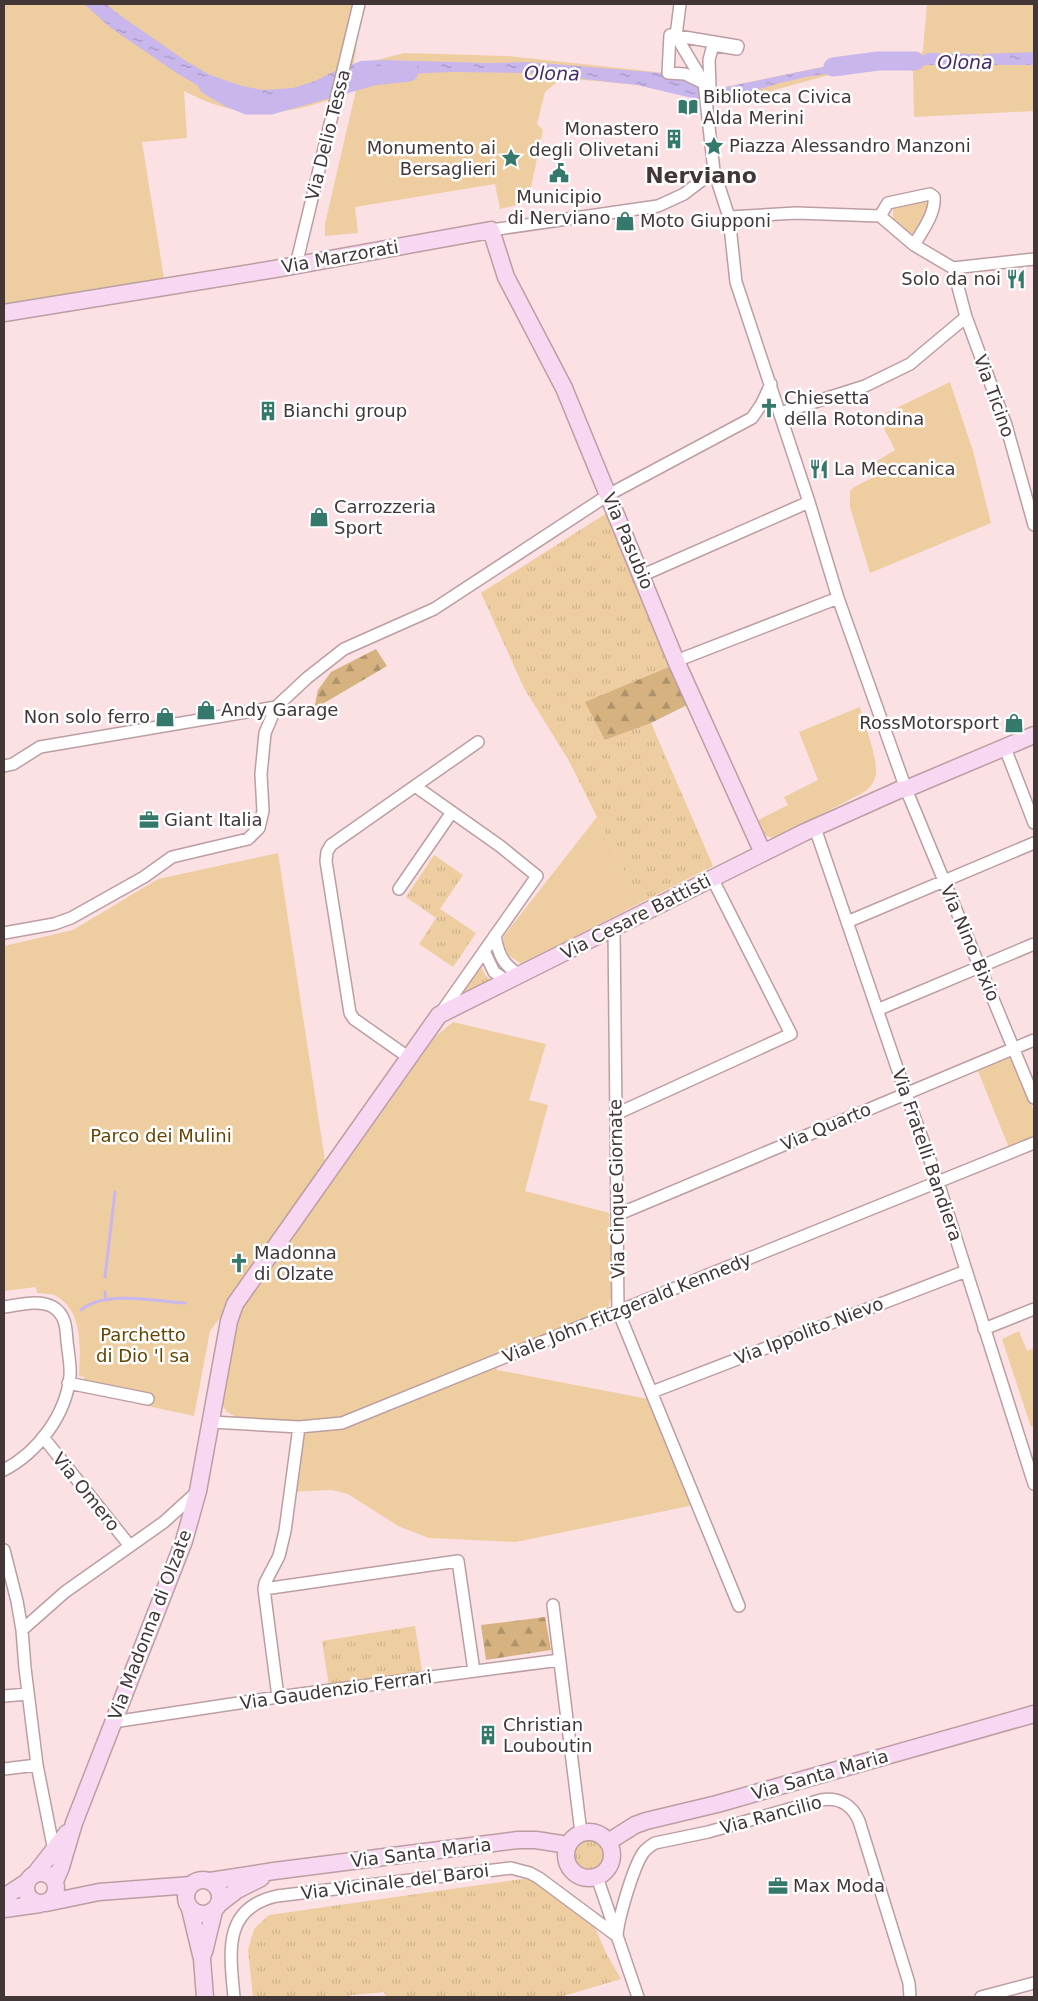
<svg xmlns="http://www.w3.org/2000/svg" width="1038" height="2001" viewBox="0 0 1038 2001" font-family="'DejaVu Sans',sans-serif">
<defs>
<pattern id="grass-tufts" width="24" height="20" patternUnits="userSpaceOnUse" patternTransform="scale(1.25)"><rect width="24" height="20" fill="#eecea0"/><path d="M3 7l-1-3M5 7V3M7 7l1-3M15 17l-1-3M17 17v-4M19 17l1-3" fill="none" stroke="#cdb28a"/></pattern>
<pattern id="forest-firs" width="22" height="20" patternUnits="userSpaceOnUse" patternTransform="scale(1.25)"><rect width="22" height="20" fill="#d5b280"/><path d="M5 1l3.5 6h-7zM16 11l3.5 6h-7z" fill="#ae926a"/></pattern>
<pattern id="water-ripples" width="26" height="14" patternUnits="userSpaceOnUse" patternTransform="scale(1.25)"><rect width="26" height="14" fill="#c8b6ec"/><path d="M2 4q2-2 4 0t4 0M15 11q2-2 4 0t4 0" fill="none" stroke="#a495c0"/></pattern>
</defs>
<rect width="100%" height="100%" fill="#fbe0e4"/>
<path fill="url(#grass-tufts)" d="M610,511L671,666L586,702L605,740L651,723L713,866L640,903L569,761L524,688L481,593Z
M434,855L463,875L440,909L476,933L453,967L419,944L436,918L406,897Z
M481,966L485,975L493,982L460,996Z
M415,1626L422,1671L329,1686L322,1641Z
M571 1854a17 17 0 1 1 34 0a17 17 0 1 1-34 0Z
M529,1878L595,1928L606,1953L621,1979L560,1997H386L384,1992L335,1997H253L248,1950L254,1929L269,1915Z"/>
<path fill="url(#forest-firs)" d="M376,649L387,666L314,709L318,690L331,672Z
M671,666L687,705L651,723L605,740L585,702Z
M545,1617L551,1650L486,1660L481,1625Z"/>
<path fill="#eecea0" d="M4,4H359L356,52L353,66L404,53L507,56L684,75L711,90L865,58L920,56L923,50L927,4H1034V111L914,117L913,71L893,66L862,67L825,76L721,105L691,96L639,85L562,78L545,92L537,124L543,130L528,202L500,209L495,184L355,207L358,233L325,236V224L356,90C293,115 246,124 184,91L187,138L142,142L164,278L4,304Z
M927,198L930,202L916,233L911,234L893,219V207Z
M950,382L973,451L991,523L870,573L850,507V491L854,487L882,473L877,461L895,450L878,417Z
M860,707C864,724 878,758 876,774C875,781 871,786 866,791L776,838C764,837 760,832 754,822L788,805L784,797L818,780L799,732Z
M597,817L640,903L522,964C509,956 504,954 503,937Z
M278,853L329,1187L436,1036L453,1022L546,1044L529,1100L548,1105L525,1191L609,1213L613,1292L608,1308L492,1357L497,1370L648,1399L692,1504L689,1506L516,1542L429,1538L398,1526L348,1494L331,1490L289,1492L294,1423L240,1419L227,1412L222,1405L220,1392L234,1321L274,1246L210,1331L194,1416L138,1404L141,1393L84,1380V1377L79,1376C80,1349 84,1312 56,1296C51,1293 43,1294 37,1293L36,1287L4,1291V946L73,930L158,879Z
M1011,1056L1034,1112V1136L1009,1148L978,1071Z
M1019,1331L1027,1351L1034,1348V1426L1031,1427L1002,1339Z"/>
<path fill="url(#water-ripples)" d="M84,4H106L121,16L186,61L210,75L242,86L263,90L293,88L315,81L333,72L361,61L381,60L488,63L530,62L684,75L711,90L828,66L914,60L928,53L979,54V65H926L912,68L862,67V69L806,77L776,84L746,94L722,105L637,85L530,73L451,72L364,76L348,79L328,90L297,100L256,104L221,96L204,89L178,74L111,28Z
M1034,52V65H983L982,54Z"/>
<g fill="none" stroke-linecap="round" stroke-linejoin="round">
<path stroke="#c8b6ec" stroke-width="3" d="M105,1277L115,1192
M105,1292L106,1300
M81,1310C104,1290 156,1301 185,1303"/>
<path stroke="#c8b6ec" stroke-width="19" d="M833,67L878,61H915
M208,85L230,98L247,105H270L373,76L409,72"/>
<defs>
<path id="street" d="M670,35L678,36L738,46L737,49L713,45L709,60L710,86L685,74L668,73Z
M714,171L729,217L736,282L809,502L838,598L906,789L1034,1098
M880,216L888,203L930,194L934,197C936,213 922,231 914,245
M729,217L796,213L880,216L914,245L953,268
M491,230L658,206L684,194L714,171L704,83L676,36L680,4
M296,265L359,4
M953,268L966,317L1006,425L1034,525
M953,268L1034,259
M780,413L865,386L910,364L966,317
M643,575L809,502
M676,661L838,598
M1005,748L1034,823
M4,766L13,764L40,747L276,707
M815,828L906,1094L938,1182L1034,1484
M399,889L452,812
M847,922L1034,843
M614,928L618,1311L739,1606
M4,933L54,924L71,918L144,877L172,857L248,839L259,828L263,811L261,774L265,733L276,707L307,678L344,649L434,609L608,495L752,418L761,405L771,384
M495,935C498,954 503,965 520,975
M484,951L494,972L507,981
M877,1010L1034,944
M440,1014L537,876L500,846L415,786L478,742
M408,1057L354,1019L350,1013L326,861L327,852L331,845L415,786
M616,1114L791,1034L712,878
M617,1215L1034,1040
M4,1307C19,1305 39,1299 53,1307C66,1315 66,1328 67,1341C68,1352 71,1365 70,1376C66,1415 38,1452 4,1470
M984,1329L1034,1309
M68,1383L148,1399
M652,1392L966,1271
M211,1422L299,1427L342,1423L1034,1143
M43,1437L130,1546
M4,1550L17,1601L22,1630
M264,1589L458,1561L474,1671
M553,1605L581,1833
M4,1696L28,1694
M278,1697L264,1589L265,1583L279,1556L285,1531L299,1427
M113,1722L278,1697L560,1660
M4,1769L37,1765
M55,1856L37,1765L25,1668L22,1630L65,1592L164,1522L197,1492
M597,1877L638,1997
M617,1936C618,1919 633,1868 643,1853C646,1849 650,1846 655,1843L708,1832L821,1800C839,1797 852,1805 859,1821L909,1983L910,1997
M234,1997C230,1953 222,1908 277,1896L511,1868L530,1873L539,1878L617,1936
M981,1997L1034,1983"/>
<path id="secondary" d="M4,313L275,269L491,230L506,277L564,388L676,661L763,853
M566 1855a23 23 0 1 1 46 0a23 23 0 1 1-46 0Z
M608,1842L635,1825L646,1821L717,1804L1034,1714
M26 1888a15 15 0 1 1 30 0a15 15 0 1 1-30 0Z
M35,1874L67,1833
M186 1897a17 17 0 1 1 34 0a17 17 0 1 1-34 0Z
M55,1881L61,1867L74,1823L184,1541L198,1491L229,1321L235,1304L439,1015L805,832L899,790L906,789L1034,735
M210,1881L274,1871L518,1840H536L568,1845
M4,1897L27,1882
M46,1903L99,1892L191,1885
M219,1904L237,1890L261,1878
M4,1909L40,1904
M190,1909L202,1959L205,1997
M204,1952L214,1911"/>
</defs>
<use href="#street" stroke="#bc9ea2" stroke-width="14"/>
<use href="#secondary" stroke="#bc9ea2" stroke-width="19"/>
<use href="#street" stroke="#fff" stroke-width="11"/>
<use href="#secondary" stroke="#f7d7f1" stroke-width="16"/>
</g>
<defs>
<symbol id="library-bare" viewBox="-9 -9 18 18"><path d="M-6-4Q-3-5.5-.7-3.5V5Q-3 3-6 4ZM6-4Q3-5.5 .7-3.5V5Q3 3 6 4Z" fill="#35796d" stroke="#fff" stroke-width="2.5" paint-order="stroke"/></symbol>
<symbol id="building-bare" viewBox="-9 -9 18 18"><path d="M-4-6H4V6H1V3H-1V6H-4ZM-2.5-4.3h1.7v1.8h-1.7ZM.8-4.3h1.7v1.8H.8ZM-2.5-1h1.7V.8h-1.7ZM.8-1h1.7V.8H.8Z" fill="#35796d" stroke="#fff" stroke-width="2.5" paint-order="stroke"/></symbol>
<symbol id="sight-bare" viewBox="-9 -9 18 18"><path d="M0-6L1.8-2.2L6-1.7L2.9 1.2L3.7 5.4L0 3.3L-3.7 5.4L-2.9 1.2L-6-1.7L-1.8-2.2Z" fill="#35796d" stroke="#fff" stroke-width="2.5" paint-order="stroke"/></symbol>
<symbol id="civic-bare" viewBox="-9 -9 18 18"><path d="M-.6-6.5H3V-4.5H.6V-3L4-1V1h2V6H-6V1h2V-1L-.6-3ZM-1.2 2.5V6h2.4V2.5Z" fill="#35796d" stroke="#fff" stroke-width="2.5" paint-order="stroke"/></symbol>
<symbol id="shop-bare" viewBox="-9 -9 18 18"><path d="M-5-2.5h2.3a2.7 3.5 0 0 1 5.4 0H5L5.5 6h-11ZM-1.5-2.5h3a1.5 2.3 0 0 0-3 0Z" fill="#35796d" stroke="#fff" stroke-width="2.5" paint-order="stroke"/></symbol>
<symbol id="restaurant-bare" viewBox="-9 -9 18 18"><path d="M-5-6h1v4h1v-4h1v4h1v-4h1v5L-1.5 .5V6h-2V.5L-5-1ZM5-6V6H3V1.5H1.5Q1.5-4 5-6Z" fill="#35796d" stroke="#fff" stroke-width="2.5" paint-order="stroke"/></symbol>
<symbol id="church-bare" viewBox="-9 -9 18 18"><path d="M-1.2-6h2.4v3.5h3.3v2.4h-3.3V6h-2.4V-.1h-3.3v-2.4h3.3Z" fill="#35796d" stroke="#fff" stroke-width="2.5" paint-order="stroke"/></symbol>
<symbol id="office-bare" viewBox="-9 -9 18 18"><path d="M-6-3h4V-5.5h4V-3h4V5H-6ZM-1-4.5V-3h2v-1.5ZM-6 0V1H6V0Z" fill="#35796d" stroke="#fff" stroke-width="2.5" paint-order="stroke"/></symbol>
</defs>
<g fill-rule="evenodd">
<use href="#library-bare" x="674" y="93" width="28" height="28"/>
<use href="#building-bare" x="660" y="125" width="28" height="28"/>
<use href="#sight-bare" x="700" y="132" width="28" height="28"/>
<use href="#sight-bare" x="497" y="144" width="28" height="28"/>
<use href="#civic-bare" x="545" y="159" width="28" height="28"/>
<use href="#shop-bare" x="611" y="207" width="28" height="28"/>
<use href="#restaurant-bare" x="1002" y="265" width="28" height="28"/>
<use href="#church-bare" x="755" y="394" width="28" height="28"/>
<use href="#building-bare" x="254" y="397" width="28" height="28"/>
<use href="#restaurant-bare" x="805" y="455" width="28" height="28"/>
<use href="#shop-bare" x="305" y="503" width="28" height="28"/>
<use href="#shop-bare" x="192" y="696" width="28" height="28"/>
<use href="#shop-bare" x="151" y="703" width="28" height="28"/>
<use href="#shop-bare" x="1000" y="709" width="28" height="28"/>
<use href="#office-bare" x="135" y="806" width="28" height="28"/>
<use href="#church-bare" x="225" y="1249" width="28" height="28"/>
<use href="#building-bare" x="474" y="1721" width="28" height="28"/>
<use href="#office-bare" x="764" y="1872" width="28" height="28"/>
</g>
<g text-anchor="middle" stroke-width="5" stroke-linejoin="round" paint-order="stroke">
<g font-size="18" fill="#423637" stroke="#fff" text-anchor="start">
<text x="703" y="103">Biblioteca Civica<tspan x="703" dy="21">Alda Merini</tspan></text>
<text x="659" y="135" text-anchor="end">Monastero<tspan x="659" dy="21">degli Olivetani</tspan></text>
<text x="729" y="152">Piazza Alessandro Manzoni</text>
<text x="496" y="154" text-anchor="end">Monumento ai<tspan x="496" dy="21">Bersaglieri</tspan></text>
<text x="559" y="203" text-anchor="middle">Municipio<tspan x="559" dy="21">di Nerviano</tspan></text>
<text x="640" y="227">Moto Giupponi</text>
<text x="1001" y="285" text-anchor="end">Solo da noi</text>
<text x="784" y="404">Chiesetta<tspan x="784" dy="21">della Rotondina</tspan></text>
<text x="283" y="417">Bianchi group</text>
<text x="834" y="475">La Meccanica</text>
<text x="334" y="513">Carrozzeria<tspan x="334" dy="21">Sport</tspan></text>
<text x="221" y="716">Andy Garage</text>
<text x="150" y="723" text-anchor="end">Non solo ferro</text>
<text x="999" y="729" text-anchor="end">RossMotorsport</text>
<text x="164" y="826">Giant Italia</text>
<text x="254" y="1259">Madonna<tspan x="254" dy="21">di Olzate</tspan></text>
<text x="503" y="1731">Christian<tspan x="503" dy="21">Louboutin</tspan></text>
<text x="793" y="1892">Max Moda</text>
</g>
<g font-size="18" fill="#423637" stroke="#fff">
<text transform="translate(328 135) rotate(-76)" y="6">Via Delio Tessa</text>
<text transform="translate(340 257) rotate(-10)" y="6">Via Marzorati</text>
<text transform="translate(994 396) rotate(70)" y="6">Via Ticino</text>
<text transform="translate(628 541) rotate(67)" y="6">Via Pasubio</text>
<text transform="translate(636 917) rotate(-27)" y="6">Via Cesare Battisti</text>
<text transform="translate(970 943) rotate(67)" y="6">Via Nino Bixio</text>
<text transform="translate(826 1127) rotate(-23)" y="6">Via Quarto</text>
<text transform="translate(927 1155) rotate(71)" y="6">Via Fratelli Bandiera</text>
<text transform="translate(617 1189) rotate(-91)" y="6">Via Cinque Giornate</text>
<text transform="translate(627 1308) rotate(-22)" y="6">Viale John Fitzgerald Kennedy</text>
<text transform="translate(809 1331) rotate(-21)" y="6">Via Ippolito Nievo</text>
<text transform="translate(86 1492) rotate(51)" y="6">Via Omero</text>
<text transform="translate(150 1625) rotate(-69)" y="6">Via Madonna di Olzate</text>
<text transform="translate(336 1690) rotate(-8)" y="6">Via Gaudenzio Ferrari</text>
<text transform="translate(820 1775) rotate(-16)" y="6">Via Santa Maria</text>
<text transform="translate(771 1815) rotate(-15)" y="6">Via Rancilio</text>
<text transform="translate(421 1853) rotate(-7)" y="6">Via Santa Maria</text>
<text transform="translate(395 1882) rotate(-7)" y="6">Via Vicinale del Baroi</text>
</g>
<g font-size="18" fill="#664502" stroke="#fff">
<text x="161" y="1142">Parco dei Mulini</text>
<text x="143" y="1341">Parchetto<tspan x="143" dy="21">di Dio 'l sa</tspan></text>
</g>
<g font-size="19" font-style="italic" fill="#452a6a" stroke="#fff">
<text x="965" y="69">Olona</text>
<text transform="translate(552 73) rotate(1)" y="7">Olona</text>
</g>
<g font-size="22" font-weight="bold" fill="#423637" stroke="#fff">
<text x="701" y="183">Nerviano</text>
</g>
</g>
<rect width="1038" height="2001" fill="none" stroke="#423637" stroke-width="10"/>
</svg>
